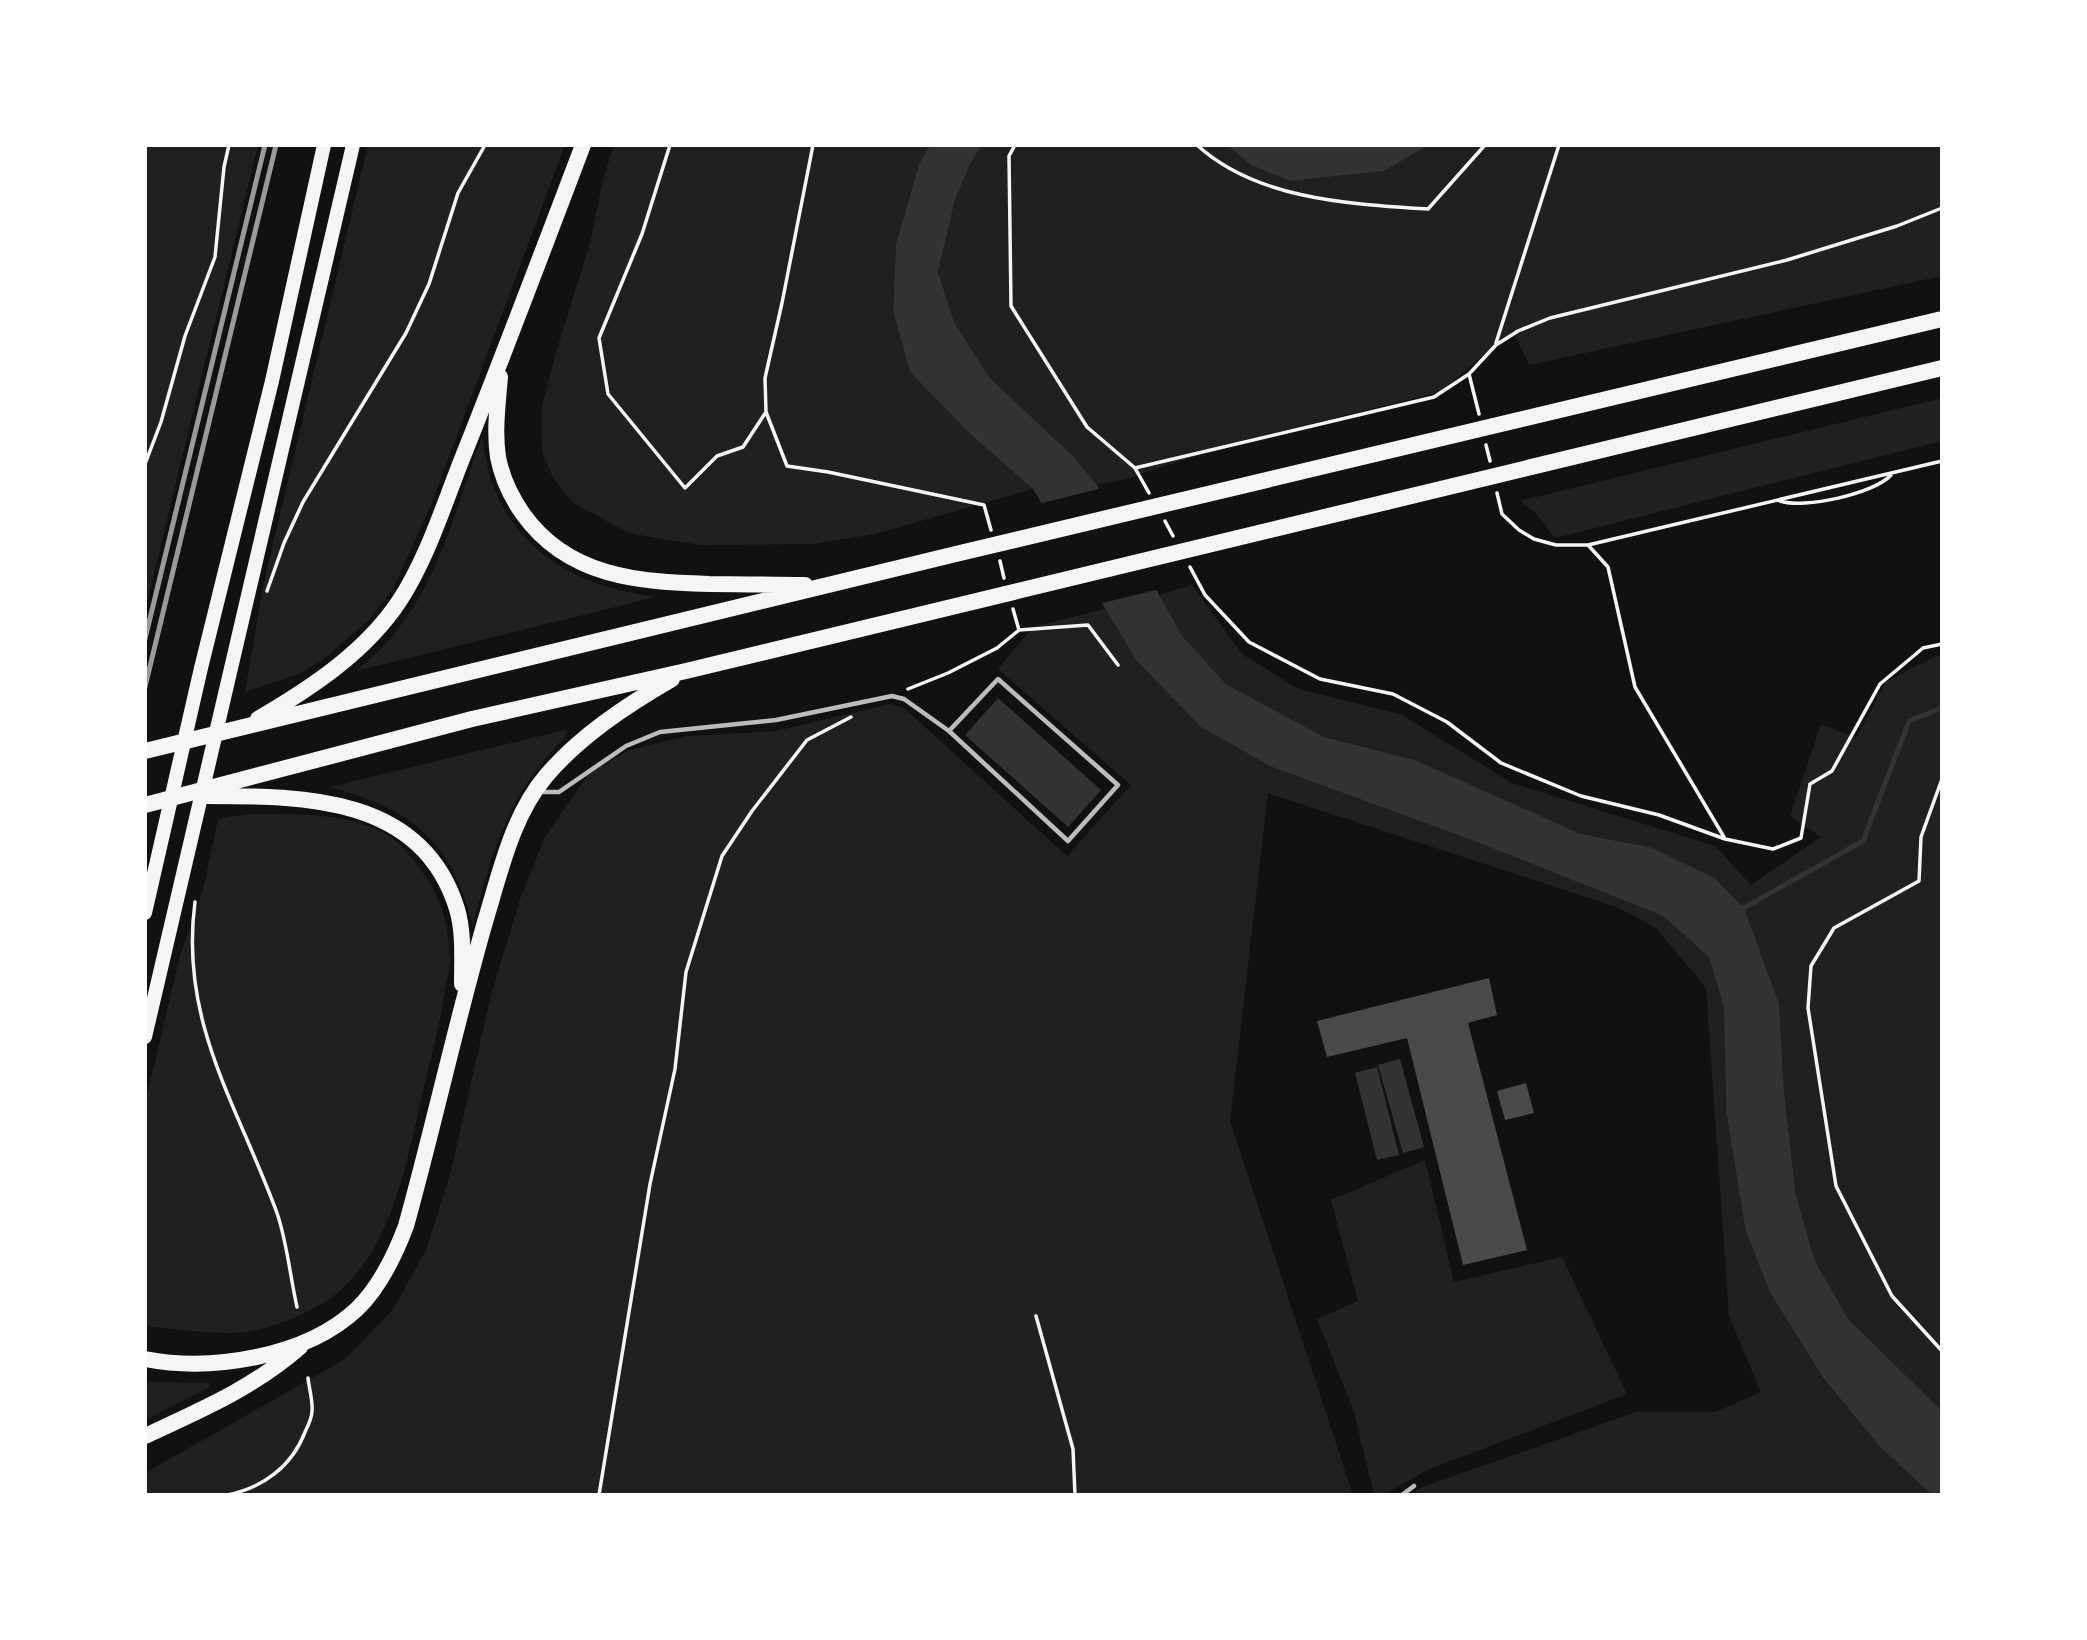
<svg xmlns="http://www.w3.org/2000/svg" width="2087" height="1640" viewBox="0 0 2087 1640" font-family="'PT Sans',sans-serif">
<rect width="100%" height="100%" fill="#111"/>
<path fill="#202020" d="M145,145H258L145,610Z
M368,145H565L431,505L393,589L368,621L321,661L299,674L245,692L263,586Z
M614,145H930L919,164L896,244L893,311L910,372L970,434L1033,489L875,534L814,544L701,545L667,540L629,533L573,503L553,478L542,452L541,411L555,356L590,243L603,179Z
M982,145H1227L1251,165L1290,181L1384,171L1429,145H1942V276L1529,365L1515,335L1492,348L1440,392L1244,440L1126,479L1097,485L1074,457L989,377L954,322L938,272L955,200L970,164Z
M1942,398V441L1555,538L1536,513L1520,501Z
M482,436C484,448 486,461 489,473C504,529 553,572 608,587C624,592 640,594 656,597L356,671C371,658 386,645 398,629C441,574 459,500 482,436Z
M1192,585L1242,654L1299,689L1402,715L1512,783L1715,846L1751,885L1821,837L1790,816L1821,724L1856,738L1886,682L1942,653V1411L1849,1320L1815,1261L1796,1195L1784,1092L1779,1003L1744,908L1715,878L1650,847L1581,834L1415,760L1324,737L1226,684L1183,637L1159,595Z
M1105,609L1136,660L1272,767L1469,839L1663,916L1709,957L1724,1008L1726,1110L1745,1228L1769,1291L1823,1379L1880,1447L1932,1495H1411L1417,1489L1636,1412H1715L1761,1392L1729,1316L1706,988L1656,928L1619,908L1268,793L1230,1121L1353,1495H145V1473L345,1359L392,1311L426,1250L451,1171L491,995L520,899L545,837L589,773L629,750L688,736L776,731L890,704L904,708L1067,856L1131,785L998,669L1033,627Z
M565,730L568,734C509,792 493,847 473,925C450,840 414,810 330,787Z
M248,814C291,814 362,811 397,842C406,850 414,860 421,870C441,896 449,926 450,959C450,969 447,980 445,990C439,1029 429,1066 420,1104C405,1171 389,1255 331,1298C306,1315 267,1331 237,1333C209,1334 179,1329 152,1327L145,1324V1103L180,956L203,890L218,819Z
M1425,1160L1454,1282L1562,1257L1627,1394L1427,1470L1383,1495H1374L1354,1412L1317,1319L1358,1301L1331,1200Z
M145,1382L210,1383V1387L145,1420Z"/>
<path fill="#333" d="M930,145H982L970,164L955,200L938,272L954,322L989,377L1074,457L1097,485L1183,637L1226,684L1324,737L1415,760L1581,834L1650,847L1715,878L1744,908L1779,1003L1784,1092L1796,1195L1815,1261L1849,1320L1942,1411V1495H1932L1880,1447L1823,1378L1769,1291L1745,1228L1726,1110L1724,1008L1709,957L1663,916L1469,839L1272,767L1201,727L1136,660L1033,489L970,434L910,372L893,311L896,244L919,164Z
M1227,145H1429L1384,171L1290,181L1251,165Z
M998,698L1101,790L1068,827L965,735Z
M1400,1059L1424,1147L1403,1153L1378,1065Z
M1377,1067L1399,1155L1377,1160L1355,1073Z"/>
<path fill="#111" d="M1102,488L1160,589L1098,604L1038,504Z"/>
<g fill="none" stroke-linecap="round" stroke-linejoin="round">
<path stroke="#333" stroke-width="5" d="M1740,910L1863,841L1909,721L1942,708"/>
</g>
<path fill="#4a4a4a" d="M1489,978L1497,1015L1468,1023L1527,1250L1463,1265L1407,1038L1327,1057L1317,1021Z
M1526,1083L1534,1113L1505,1120L1497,1091Z"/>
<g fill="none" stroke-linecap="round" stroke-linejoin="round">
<path stroke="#f5f5f5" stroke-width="3.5" d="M670,145L642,234L599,338L608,394L685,488L717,456L743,447L766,412
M813,145L782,303L765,378L766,412L787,466L828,472L984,505L991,530
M1015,145L1009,156L1011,306L1087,427L1135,468L1149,493
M1197,145C1257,200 1351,204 1428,209L1485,145
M1496,343L1559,145
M1469,374L1479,414
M1486,445L1490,461
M145,464L161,422L185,336L215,257L224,167L229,145
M1135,468L1434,397L1469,374L1496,345L1518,331L1550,318L1787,260L1897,226L1942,208
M1497,493L1502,514L1519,530L1534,539L1556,545H1588L1942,461
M1780,501C1804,509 1874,494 1891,475
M1165,521L1173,536
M1588,545L1608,567L1635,687L1724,837
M1000,561L1004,578
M1190,567L1205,595L1249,642L1320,679L1393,694L1447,722L1501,763L1581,796L1659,815L1725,839L1773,849L1801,838L1810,784L1832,771L1880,684L1923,648L1942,644
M267,591L284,543L303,502L406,333L429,284L458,193L485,145
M1013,609L1019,630
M908,689L948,673L997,648L1019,630L1088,625L1118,665
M1942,779L1921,837L1919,881L1834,928L1811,966L1808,1008L1836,1186L1892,1296L1942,1351
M195,902C179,1022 238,1106 277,1213C287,1242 290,1276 297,1307
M1036,1316L1073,1449L1075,1495
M227,1495C263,1488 292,1466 305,1432C308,1426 312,1418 312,1411C313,1401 309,1388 308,1378
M599,1495L650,1184L675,1069L686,972L722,856L752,811L807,740L851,717"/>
<path stroke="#bcbcbc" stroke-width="4.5" d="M540,792H559L626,746L660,732L776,720L892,696L904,699L949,731L1068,841L1118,785L998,679L949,731
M1402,1495L1414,1486"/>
<path stroke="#f5f5f5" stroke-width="14" d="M145,913L201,668L272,381L324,145
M145,1037L353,145"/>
<path stroke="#f5f5f5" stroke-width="16" d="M500,377C498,403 494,430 498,457C502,478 511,497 523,514C568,577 638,582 709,584C741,584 773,585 805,585
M258,719C311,688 366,652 400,600C428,557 445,501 464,454C505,351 544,248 583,145
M145,751L960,553L1942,319
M207,796C305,796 422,796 457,909C464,932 462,960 462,984
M145,805L472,719L686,671L1942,368
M145,1359C212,1372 306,1357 357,1309C380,1287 395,1255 406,1226C434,1125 456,1023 485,922C500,873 512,816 546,776C580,736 627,705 672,679
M145,1436C201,1410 253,1388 300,1347"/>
<path stroke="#9a9a9a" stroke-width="5" d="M145,639L265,145
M145,687L276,145"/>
</g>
<rect width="2087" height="1640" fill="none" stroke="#ffffff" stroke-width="294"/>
</svg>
